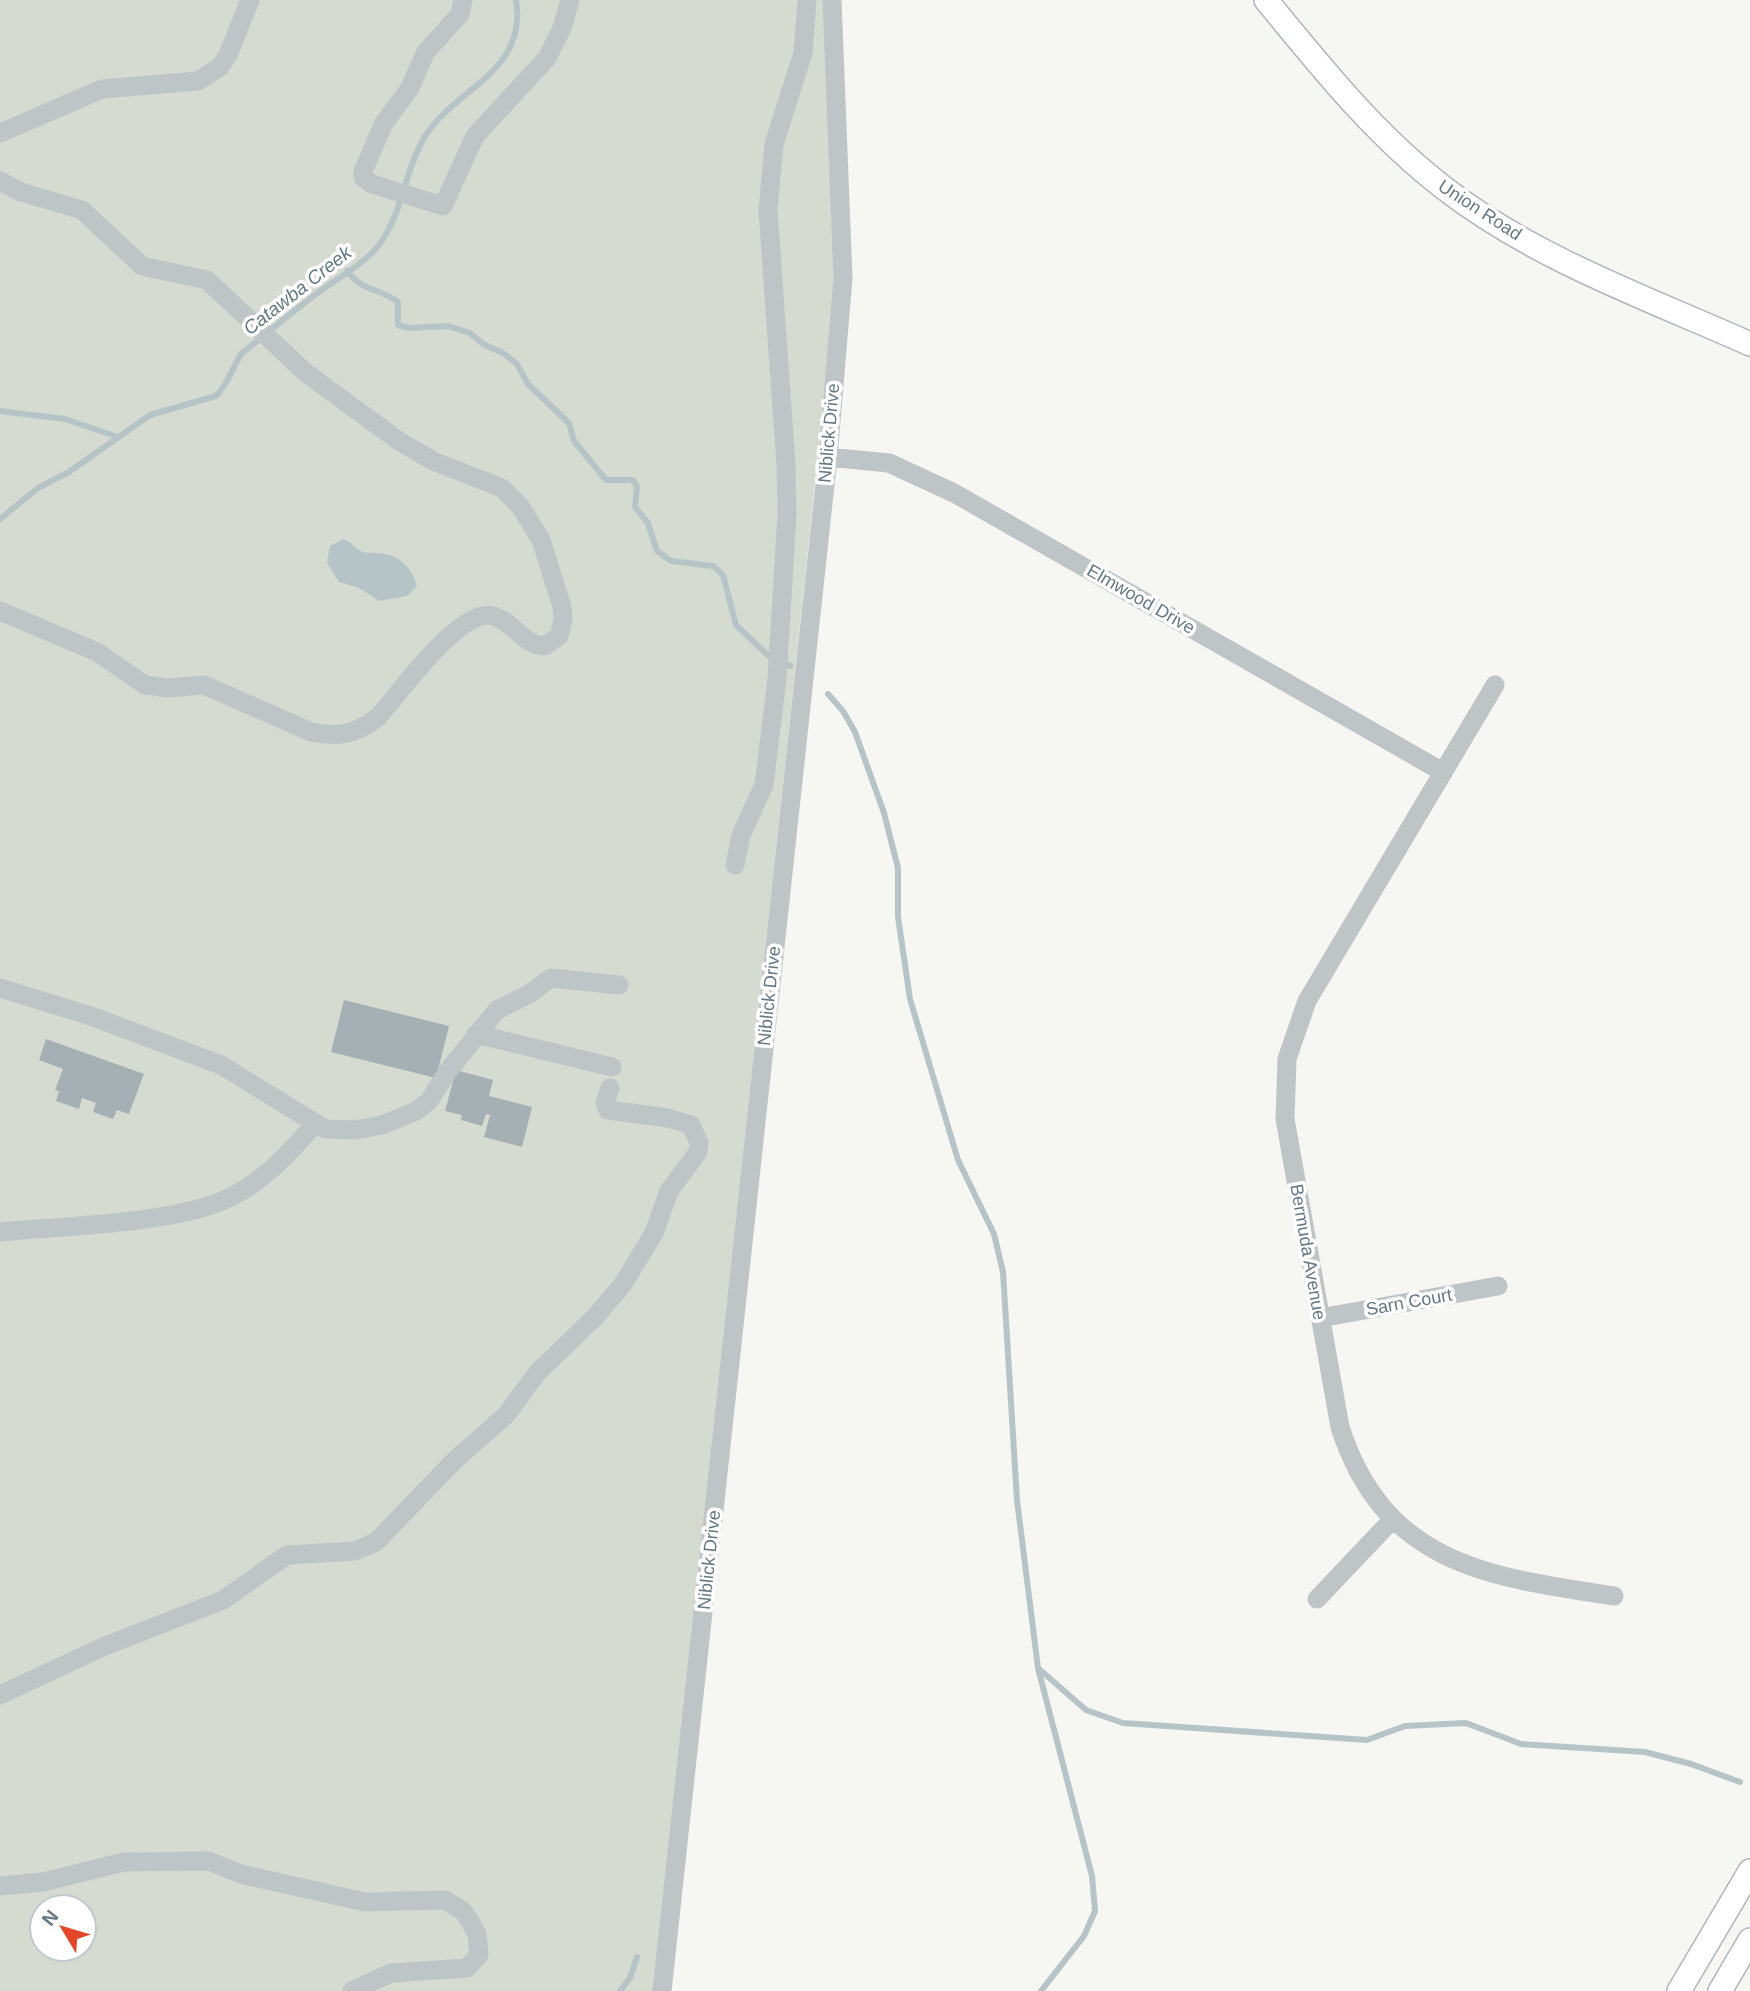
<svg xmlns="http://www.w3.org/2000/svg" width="1750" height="1991" viewBox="0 0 1750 1991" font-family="Arial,sans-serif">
<rect width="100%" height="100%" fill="#f6f6f3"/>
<path fill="#d6dbd2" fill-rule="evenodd" d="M0,0H827L837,278L654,1991H0ZM42,1907H84V1949H42Z"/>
<path fill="#b6c4c7" d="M343,539C352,542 354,547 361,551C366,554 372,552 377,553C399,554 411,566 417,586L407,596L379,601L359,588L339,582L327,563L330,546Z"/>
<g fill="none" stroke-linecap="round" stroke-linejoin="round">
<path stroke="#b6c4c7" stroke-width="6" d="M347,271C364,293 380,288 398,302V325L409,328L448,326L470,333L483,344L503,353L517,364L528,384L569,423L574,441L606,480H633L637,487L635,507L648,523L657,551L671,561L713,566L723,575L736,625L771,658L790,666
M0,411L65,419L115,436
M0,519L38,488L69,472L150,415L216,396C227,386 233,367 241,354C266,334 291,313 316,294C336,279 363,265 379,245C403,213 404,172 424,138C455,87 528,73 516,0
M828,694L843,711L855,732L884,813L898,868V917L910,999L958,1160L994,1234L1003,1272L1017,1500L1038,1668L1092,1876L1095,1911L1084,1936L1041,1991
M1039,1669L1086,1710L1123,1723L1367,1740L1405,1726L1466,1723L1521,1744L1645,1752L1691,1764L1740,1782
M620,1991L630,1978L637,1957"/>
</g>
<path fill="#a6afb4" d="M344,1000L449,1026L436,1078L331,1052Z
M46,1039L144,1074L129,1114L117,1110L113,1119L93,1112L96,1103L82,1098L79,1109L56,1101L59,1091L55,1090L63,1069L39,1060Z
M456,1070L493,1080L489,1096L532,1107L522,1147L484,1137L490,1115L486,1114L482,1126L461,1120L462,1115L445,1111Z"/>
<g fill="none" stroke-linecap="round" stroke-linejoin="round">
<defs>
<path id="major" d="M1266,0C1321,67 1374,134 1444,188C1534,258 1647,298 1750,344
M1679,1991L1750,1871
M1720,1991L1750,1940"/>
</defs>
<use href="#major" stroke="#b1b6ba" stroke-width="26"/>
<path stroke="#bfc4c7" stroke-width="19" d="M463,0L460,14L425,53L410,88L384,123L363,171V177L372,184L443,206L475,136L547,58L562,28L570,0
M0,133L102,89L198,81L220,67L228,55L250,0
M0,181L21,192L82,210L142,266L207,280L306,373L399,441L433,461L502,488L520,506L541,540L562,607L563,620L559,636L544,646C523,645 513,621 493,616C460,607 399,694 378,717C357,734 337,738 311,732L204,685L168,688L145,685L97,652L0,611
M828,457L889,463L954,493L1443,772
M1495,685L1307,1001L1287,1059L1285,1119L1340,1427C1384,1564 1488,1577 1614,1596
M735,865L741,835L764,785L777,679L787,514L786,465L768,210L774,144L803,53L807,0
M0,988L91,1016L221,1065L325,1129L355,1130L382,1125L416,1111L429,1101L448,1071L497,1010L529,994L551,978L619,985
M476,1034L612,1067
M0,1232C63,1226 177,1224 231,1197C265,1180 290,1152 315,1124
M1320,1318L1498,1286
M1317,1599L1392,1520
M0,1695L105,1646L223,1600L287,1555L355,1551L376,1542L454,1461L507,1414L537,1373L595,1317L623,1284L654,1233L669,1191L698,1152L699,1143L691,1125L668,1118L608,1110L605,1103L610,1088
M0,1886L43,1882L124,1862L209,1861L241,1874L365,1902L445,1900L463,1911L471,1923L477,1934L479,1955L467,1968L391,1973L352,1991
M662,1991L828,457L843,278L832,0"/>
<use href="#major" stroke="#fff" stroke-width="23"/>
</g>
<g text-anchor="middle" stroke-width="7" stroke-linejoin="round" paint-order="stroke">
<g font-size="18" fill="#657884" stroke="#fff">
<text transform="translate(1480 210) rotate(33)" y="6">Union Road</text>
<text transform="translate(829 433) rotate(-85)" y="6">Niblick Drive</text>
<text transform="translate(1141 599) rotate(30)" y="6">Elmwood Drive</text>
<text transform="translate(769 996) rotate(-84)" y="6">Niblick Drive</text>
<text transform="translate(1308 1252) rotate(80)" y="6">Bermuda Avenue</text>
<text transform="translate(1409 1302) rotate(-10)" y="6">Sarn Court</text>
<text transform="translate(709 1560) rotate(-84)" y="6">Niblick Drive</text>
</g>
<g font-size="19" font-style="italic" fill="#617a80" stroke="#fff">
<text transform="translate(297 290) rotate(-38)" y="7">Catawba Creek</text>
</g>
</g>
<g transform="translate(63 1928) rotate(308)"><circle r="33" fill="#ffffff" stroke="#c1c9ce" stroke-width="2"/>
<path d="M0-5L12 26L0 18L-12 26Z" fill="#e14728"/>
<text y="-10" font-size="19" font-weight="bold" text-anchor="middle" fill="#657884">N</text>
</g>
</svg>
